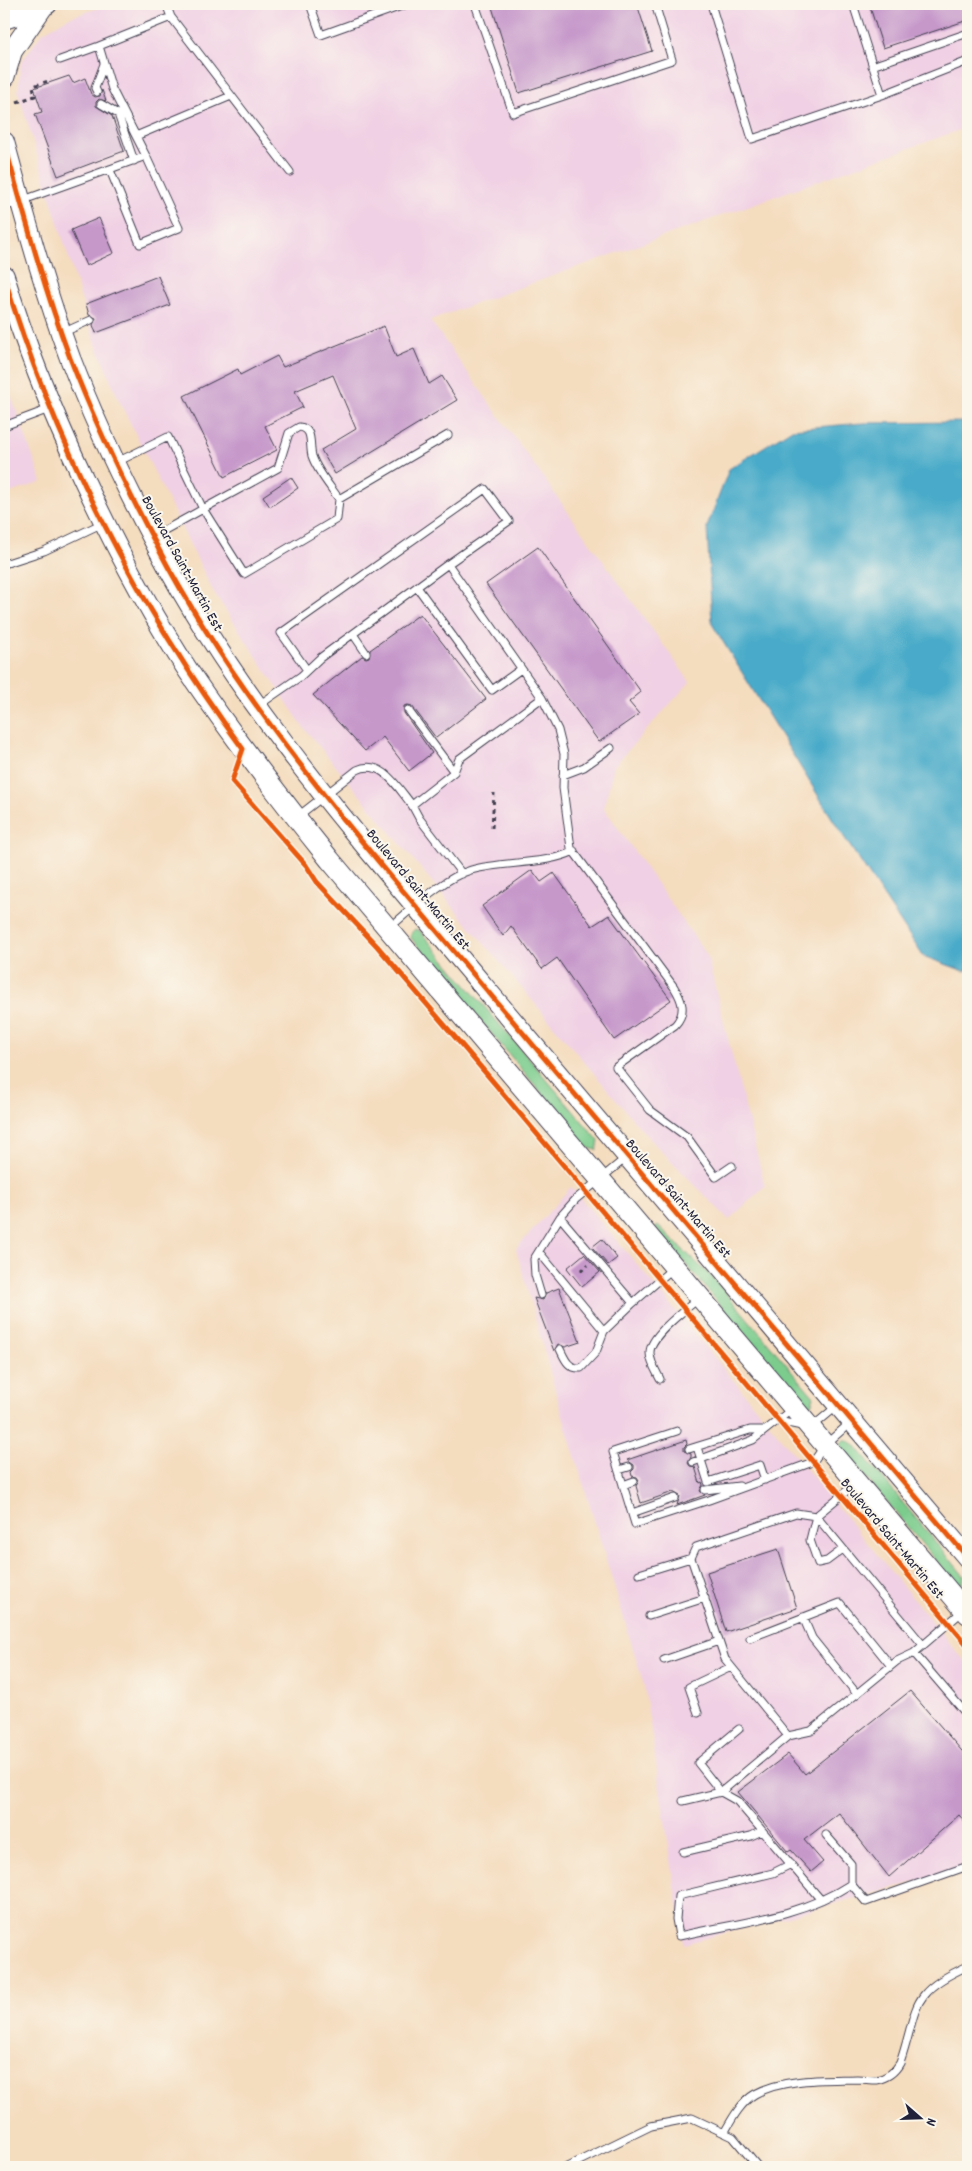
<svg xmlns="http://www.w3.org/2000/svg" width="972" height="2171" viewBox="0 0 972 2171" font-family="Dekko,sans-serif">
<rect width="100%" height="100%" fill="#fbf7ec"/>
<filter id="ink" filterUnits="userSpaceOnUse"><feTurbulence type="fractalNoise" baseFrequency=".02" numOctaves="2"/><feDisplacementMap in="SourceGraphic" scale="10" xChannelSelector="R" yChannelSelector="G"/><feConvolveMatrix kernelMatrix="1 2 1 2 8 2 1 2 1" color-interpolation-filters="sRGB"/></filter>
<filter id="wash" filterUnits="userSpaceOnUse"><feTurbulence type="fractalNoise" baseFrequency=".0096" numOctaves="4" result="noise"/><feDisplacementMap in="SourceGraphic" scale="20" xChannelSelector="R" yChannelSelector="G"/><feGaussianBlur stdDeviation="1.12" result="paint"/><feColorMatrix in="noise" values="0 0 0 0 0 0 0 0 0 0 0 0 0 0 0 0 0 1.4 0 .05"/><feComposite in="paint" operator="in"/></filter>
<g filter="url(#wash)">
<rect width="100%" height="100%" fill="#f4dcbe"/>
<path fill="#f0d0e4" d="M111,4H968V127L430,320L690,682L614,766L604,808L707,955L765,1186L729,1220L648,1137L453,907L304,728L213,591L118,398L93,337L18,92L21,63L42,33L68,18Z
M4,376L42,482L4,495Z
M571,1187L658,1289L968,1665V1868L684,1944L644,1685L558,1400L516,1249Z"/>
<path fill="#7ccc8d" stroke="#4f7764" d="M415,929L420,931L599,1141L597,1150L588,1148L411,938V933Z
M658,1226L715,1280L814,1397L811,1405H805L655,1228Z
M845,1439L854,1444L964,1576L963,1583L958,1585L954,1582L843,1450L840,1444Z"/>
<path fill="#4aabc9" stroke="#366682" d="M968,422V970L964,971L923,956L840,831L712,624L707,527L729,469L792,429L863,423Z"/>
<g id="blocks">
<path fill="#c698ca" d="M491,4H637L652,51L519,93Z
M869,4H968V20L883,48Z
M69,76L73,83L85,78L91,94L95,97L100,96L102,90L106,101L99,99L96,102V106L112,116L124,151L58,176L35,114L42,112L34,88Z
M99,218L114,253L86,266L71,230Z
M158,276L170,305L96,333L93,325L96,318L89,315L86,304Z
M384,326L396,357L414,349L429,384L442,376L457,400L335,474L321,450L356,429L333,375L295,391L303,407L265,426L277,450L224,477L184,396L238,369L240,375L277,356L283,367Z
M291,477L298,488L270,507L263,496Z
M538,547L641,692L629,702L639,714L599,742L486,584Z
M420,614L486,699L436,738L412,706L408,705L404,706V713L432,753L409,771L383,737L365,751L313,695L362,656L366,658L369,657L370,650Z
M532,870L541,882L554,873L592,926L609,915L671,1000L614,1040L557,958L542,969L511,926L503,936L482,906Z
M602,1239L617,1258L608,1265L592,1247Z
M584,1254L600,1272L582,1287L567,1268Z
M559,1288L580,1342L565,1347L558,1344L554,1351L534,1298L543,1300L546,1293Z
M686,1440L687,1444L684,1447V1451L691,1454V1457L688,1463L690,1466L695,1467L700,1483L702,1482L703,1485L700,1491L705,1495L677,1505L680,1496L673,1492L641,1503L636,1486L639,1480L637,1477L632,1476L631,1472L634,1469V1465L627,1460Z
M778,1549L797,1608L726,1632L707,1572Z
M910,1691L968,1758V1825L959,1815L889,1877L839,1813L804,1840L823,1862L811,1872L791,1850L788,1852L738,1792L788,1754L805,1774Z"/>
</g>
</g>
<g filter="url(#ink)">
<use href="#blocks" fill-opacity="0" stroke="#423e4f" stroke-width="1"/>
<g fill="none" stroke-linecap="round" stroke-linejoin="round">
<defs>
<path id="lane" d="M310,4L321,35L407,4
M475,4L513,113L672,60L655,4
M711,4L752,139L882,95L853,4
M171,17L290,172
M60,60L99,46
M872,66L968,33
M97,92L95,88L104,64
M882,95L968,61
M101,104L118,114L134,161
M136,136L231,96
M110,170L140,244L179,228L146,156
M4,207L146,156L112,89L99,46L171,17L166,4
M62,333L91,320
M4,426L52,408
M117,462L168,437L203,509L154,536
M339,499C330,486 317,471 312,456C309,445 314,428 299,427L289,433L278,468L203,509L244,574L337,519L339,499L448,435
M4,564L44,551L103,523
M417,587L492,690L521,669
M353,634L366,653
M307,670L281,633L485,489L509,521L448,564
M259,705L301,676L320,658L448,564L542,698L558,730L564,754L563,788L571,848L674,987C682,1000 687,1012 675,1025L616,1067L650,1110L687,1137L716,1177L732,1166
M408,710L454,772
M563,775L584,767L611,748
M412,805L419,818L462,874
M297,817L357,770C382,758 398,788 412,805L454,772L459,759L542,698
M389,928C412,909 443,878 471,870C502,861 547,865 574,851
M627,1157L576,1199L560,1217L633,1303L672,1269
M539,1252L604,1331
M541,1295L535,1275L534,1259L560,1217
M560,1349C565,1359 568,1369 581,1368L596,1352L604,1331L633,1303
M660,1379C656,1371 650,1362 650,1353C649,1336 686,1309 698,1299
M778,1421L802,1426
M812,1427L836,1407
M677,1431L613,1452L635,1524L709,1500L813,1462L825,1445L850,1423
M697,1447L708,1482L760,1465L765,1480
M689,1449L750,1430H765
M693,1462L753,1440L791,1410
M619,1470L629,1467
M855,1484L816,1516L923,1645
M623,1485L634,1481
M705,1490L739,1486
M632,1513L675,1498
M843,1549L827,1561L818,1563L810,1540L816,1516L796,1513L696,1547L691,1558L725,1659L788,1736L811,1731L897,1661L914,1653L964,1610
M639,1574L691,1558
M649,1616L705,1598
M803,1617L812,1638L857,1694
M750,1638L840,1603L891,1666
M914,1653L968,1716
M664,1660L719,1641
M698,1713L689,1687L731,1667
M739,1729L698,1763L721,1792L737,1801L821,1900
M683,1801L721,1792L788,1736
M826,1835L851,1864V1884
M683,1852L751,1836L762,1831
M791,1864L773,1873L678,1896L676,1919L679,1936C736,1923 801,1917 851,1884L866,1902L968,1866
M724,2133C732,2119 741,2102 755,2094C784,2078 825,2080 857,2079C863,2079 870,2080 876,2080C887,2078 895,2072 900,2063C919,2008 907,1993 968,1966
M567,2167L651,2126L692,2118L733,2137L758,2167"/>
<path id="secondary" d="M4,19L47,4
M4,78L12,51L44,5
M4,142C24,214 44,288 70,358C95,423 125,486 158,548C243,710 367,847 484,987C645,1178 807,1368 968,1558
M4,276C25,346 53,414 84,480C115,546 149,611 189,672C233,737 281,799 330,860L968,1614"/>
</defs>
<use href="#lane" stroke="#423e4f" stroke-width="9"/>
<use href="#secondary" stroke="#423e4f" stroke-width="22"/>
<path stroke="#423e4f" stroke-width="3" stroke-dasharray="4 4" stroke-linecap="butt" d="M17,102L35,96L33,86L51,80
M492,828L494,793
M581,1271L588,1265"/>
<use href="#lane" stroke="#fff" stroke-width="7"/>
<use href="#secondary" stroke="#fff" stroke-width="20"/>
<defs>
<path id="cycleway" d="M4,142C24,214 44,288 70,358C95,423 125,486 158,548C243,710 367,847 484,987C645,1178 807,1368 968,1558
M4,276C54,444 139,608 243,749L232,781L306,865L317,882L377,946L490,1078L968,1646"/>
</defs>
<use href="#cycleway" stroke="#fbf7ec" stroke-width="8"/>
<use href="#cycleway" stroke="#e8590c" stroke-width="5"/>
</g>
</g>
<g text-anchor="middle" stroke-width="4" stroke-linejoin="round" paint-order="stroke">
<g font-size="15" fill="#22223b" stroke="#fbf7ec">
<text transform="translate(183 563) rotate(61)" y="5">Boulevard Saint-Martin Est</text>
<text transform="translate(419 889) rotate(50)" y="5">Boulevard Saint-Martin Est</text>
<text transform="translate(679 1198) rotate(49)" y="5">Boulevard Saint-Martin Est</text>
<text transform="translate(893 1538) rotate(50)" y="5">Boulevard Saint-Martin Est</text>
</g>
</g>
<rect width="972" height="2171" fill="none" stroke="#fbf7ec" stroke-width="20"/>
<g transform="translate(920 2118) rotate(110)" stroke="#fbf7ec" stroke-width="4" paint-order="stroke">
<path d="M0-4L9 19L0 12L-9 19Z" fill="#22223b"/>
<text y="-8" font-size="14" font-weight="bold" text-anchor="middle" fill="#22223b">N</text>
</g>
</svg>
